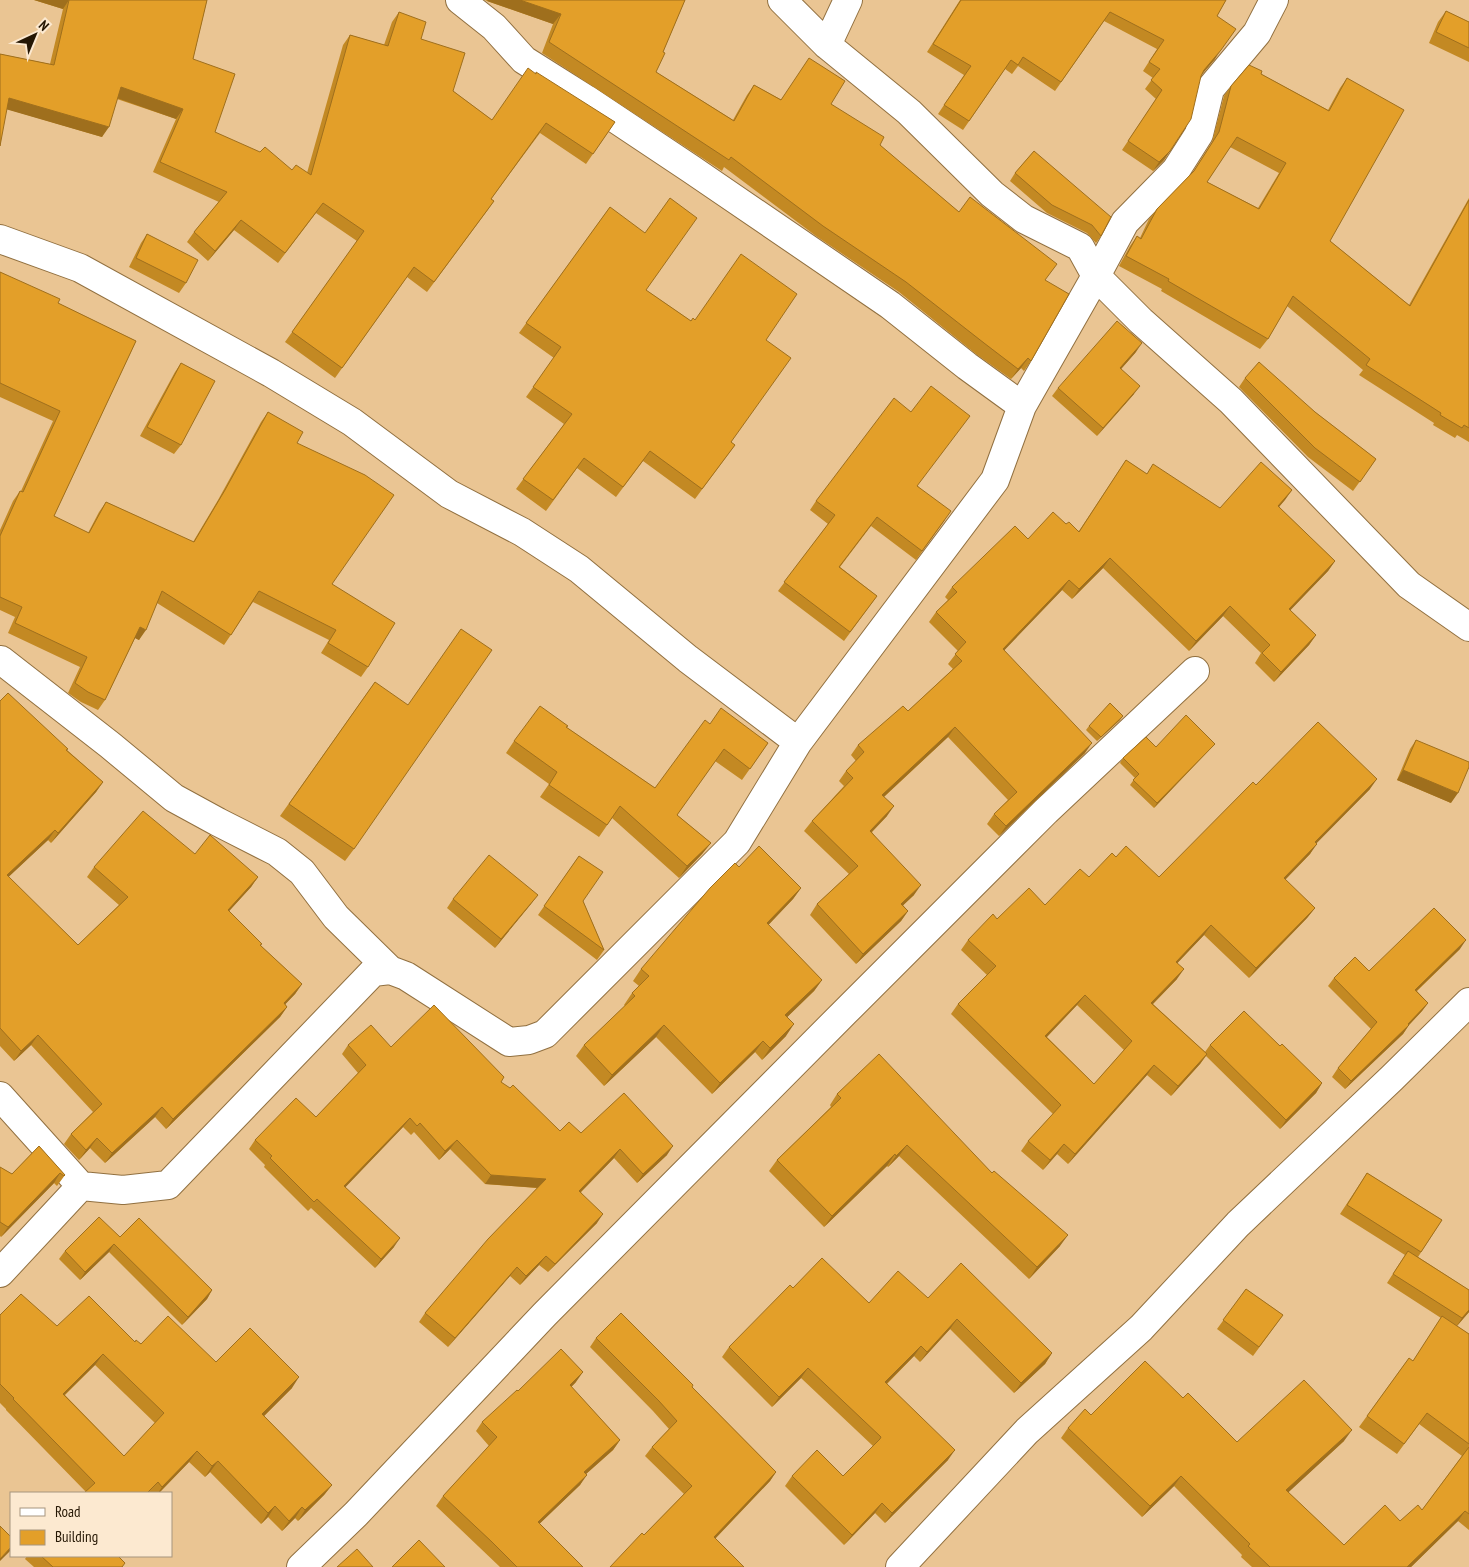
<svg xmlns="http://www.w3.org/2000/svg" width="1469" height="1567" viewBox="0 0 1469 1567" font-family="'PT Sans Narrow',sans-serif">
<rect width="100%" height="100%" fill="#eac593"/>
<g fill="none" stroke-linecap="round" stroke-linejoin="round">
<defs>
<path id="minor" d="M460,0L494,27L524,60L586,99L691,169L890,305L967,366L1022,406
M782,0L827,45L909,112L992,194L1024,219L1080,247L1096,276L1141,321L1231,401L1409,585L1469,627
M827,45L848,0
M0,239L80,268L271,373L352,422L449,494L522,532L579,569L688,659L798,742
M1,660L110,745L174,798L218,822L277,852L302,872L336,917L390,970
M0,1096L81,1186
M0,1273L81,1186L123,1190L168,1185L373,972L390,970L406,976L509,1042L529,1040L545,1034L737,842L798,742L995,480L1022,406L1096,276L1125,222L1176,170L1199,134L1210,89L1257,33L1274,0
M301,1567L356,1514L545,1314L845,1012L1046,811L1195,671
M900,1567L1027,1431L1141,1328L1238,1224L1392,1078L1469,1002"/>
</defs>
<use href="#minor" stroke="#917040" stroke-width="30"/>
<use href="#minor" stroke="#fff" stroke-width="28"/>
</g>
<path fill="#c38923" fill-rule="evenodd" d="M34,0H207L193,59L215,132L292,170L307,173L343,45L350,35L384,45L392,22L399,12L421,39L453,91L492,120L535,73L615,122L586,164L540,133L491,199L494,201L487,211L427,292L407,277L335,378L285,342L357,241L316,213L278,263L234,230L208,261L187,242L194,232L219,202L153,172L176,119L117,99L102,137L7,109L0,54L50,64L63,9Z
M485,0H685L663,52L656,72L733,120L747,95L754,85L780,99L831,104L959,212L1045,280L1031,361L1024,371L1021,368L1011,379L976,354L899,292L816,236L724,167L722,171L542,53L553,24L487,1Z
M960,0H1226L1217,16L1215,59L1202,74L1170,151L1164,160L1153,171L1122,150L1156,99L1145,89L1153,78L1143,71L1157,49L1104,21L1055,91L1018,66L1012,74L1005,69L963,130L938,114L964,75L927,52Z
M1446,11L1469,22V62L1429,43L1438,22Z
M1261,74L1328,110L1340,88L1347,78L1330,241L1409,305L1469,198V442L1457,435L1455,438L1433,425L1434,423L1359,375L1363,370L1287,306L1268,339L1260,349L1161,291L1162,289L1119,266L1130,246L1137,236L1140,238L1149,219L1157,209L1193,172L1212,142L1224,96L1231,86ZM1230,147L1279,173L1258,208L1207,182Z
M1034,151L1101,236L1096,243L1087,233L1047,213L1010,181L1015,173Z
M610,207L646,290L691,321L695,320L766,340L731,442L735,445L695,499L643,461L616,497L577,468L546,511L516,489L564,424L526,397L554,358L519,333Z
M147,234L186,283L179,293L129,267L141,243Z
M0,272L58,303L136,341L54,516L88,533L99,512L106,502L193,542L218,500L261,422L268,412L297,443L332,584L368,667L361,677L321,653L329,640L253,602L224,645L157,603L139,640L135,638L105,700L98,710L81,702L68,693L80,667L8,633L15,617L0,610V530L13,501L20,491H21L53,421L0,397Z
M1136,352L1121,369L1134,394L1097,436L1052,396L1058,388Z
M181,363V445L174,454L140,436L175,372Z
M1245,378L1315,412L1376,459L1353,491L1308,457L1239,387Z
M1126,460L1147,474L1220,508L1292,490L1279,507L1335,561L1328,571L1290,610L1316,635L1309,645L1274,682L1255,663L1261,653L1223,616L1189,651L1103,568L1072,599L1062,590L1004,650L1085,753L999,836L987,824L994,814L1008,800L948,737L884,797L887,816L872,832L914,895L903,905L908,911L901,921L856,964L810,915L817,904L849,874L804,831L812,821L844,786L839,781L846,771L856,761L851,755L858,745L908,711L953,669L948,664L958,651L929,622L936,612L948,600L945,597L952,587L1028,539L1066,524L1079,531Z
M918,486L945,520L916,560L871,526L840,567L877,596L844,641L778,591L828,524L810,510L816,501Z
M375,682L354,849L345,861L280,816Z
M0,701L67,750L103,782L96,792L51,843L48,840L8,877L78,945L119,905L87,877L94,867L195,854L258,877L251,887L229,911L261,946L302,984L295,994L285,1004L287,1007L280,1017L166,1129L155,1117L105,1163L90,1148L79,1160L64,1144L71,1134L93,1112L31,1045L14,1061L0,1046Z
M1120,720L1097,741L1086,730L1089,726Z
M710,724L768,743L742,780L715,761L677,815L711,843L702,854L679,878L612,818L599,837L540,797L549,784L506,753L514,741L566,727L655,788Z
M1416,740L1451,803L1397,780L1410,749Z
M1215,744L1211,748L1154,808L1130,785L1135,778L1120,763L1123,758L1156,747Z
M1256,785L1370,789L1316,843L1310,854L1285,880L1315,908L1307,918L1249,978L1204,935L1177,963V979L1153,1004L1205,1052L1210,1045L1280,1046L1322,1083L1316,1093L1280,1129L1206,1056L1200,1064L1171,1096L1147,1075L1068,1164L1057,1154L1043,1170L1021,1151L1028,1141L1053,1114L951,1014L958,1004L987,975L961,950L968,940L997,919L1045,905L1089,877L1116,857L1159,877ZM1077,1005L1124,1050L1094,1084L1047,1037Z
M579,856L583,901L604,950L597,960L538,915Z
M739,867L801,888L793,899L768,925L822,980L814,991L787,1017L786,1036L762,1060L755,1052L712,1094L656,1037L604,1086L576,1056L584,1045L625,1006L624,1005L632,993L639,986L633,981L641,969Z
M453,899L531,904L495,948L447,908Z
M1460,949L1417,991L1428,1003L1422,1011L1409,1025L1403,1034L1345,1089L1332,1077L1338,1068L1371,1029L1328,986L1334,978L1369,971Z
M348,1045L391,1047L501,1082L560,1131L581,1133L667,1155L637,1183L614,1158L581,1192L597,1223L548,1272L539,1265L520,1285L510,1276L448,1347L419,1322L425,1313L537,1188L485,1184L450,1149L439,1160L414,1132L411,1135L403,1127L345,1187L394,1247L375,1268L311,1208L308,1211L264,1167L265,1165L249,1149L255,1140L316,1117L358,1073L342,1054Z
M837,1094L1060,1246L1029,1279L899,1156L888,1167L887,1166L824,1227L769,1171L777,1160L831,1107L830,1105Z
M39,1146L65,1175L57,1186L54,1183L1,1237L0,1236V1167L12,1174Z
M1367,1173L1442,1220L1418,1257L1469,1290V1312L1457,1326L1469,1334V1530L1458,1521L1411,1567H1252L1241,1557L1242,1555L1174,1486L1142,1517L1061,1438L1068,1428L1091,1415L1183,1398L1237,1442L1344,1441L1288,1492L1344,1545L1400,1521L1422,1510L1462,1456L1419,1424L1397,1454L1359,1427L1409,1358L1413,1361L1441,1318L1387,1283L1405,1255L1340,1214Z
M120,1237L212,1290L207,1299L182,1325L109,1252L80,1280L59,1259L65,1251Z
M793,1288L869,1303L928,1298L1052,1353L1045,1364L1014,1393L950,1329L920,1362L914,1356L887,1384L948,1460L885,1523L875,1513L844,1545L785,1486L792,1476H843L873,1446L801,1378L772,1407L722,1357L729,1347Z
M1246,1289L1283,1315L1253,1356L1217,1329Z
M0,1315L135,1342L141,1344L216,1362L292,1388L264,1416L332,1485L324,1495L298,1521L295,1518L282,1531L268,1517L261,1524L210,1472L205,1477L189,1462L159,1493H84L86,1492L6,1410V1409L0,1403ZM95,1365L155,1423L124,1456L65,1395Z
M596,1338L692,1387L776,1472L770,1481L715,1539L644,1535L684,1494L645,1456L652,1447L669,1429L653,1411L590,1347Z
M576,1382L571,1387L620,1440L613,1450L586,1474L580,1485L539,1524L583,1567H500L436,1506L443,1496L489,1446L476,1431L482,1422L518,1391Z
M27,1556H118L123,1567H34L25,1559Z"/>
<path fill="#9f6f1d" d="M34,0H69L63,9Z
M488,0H520L561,14L553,24L487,1Z
M1221,50L1215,59L1198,79L1204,70Z
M121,87L183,109L176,119L114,97Z
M9,98L109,127L102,137L2,108Z
M1170,151L1164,160L1153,171L1159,162Z
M241,220L234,230L208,261L215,251Z
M1142,343L1136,352L1114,377L1120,368Z
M1028,358L1021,368L1011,379L1018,369Z
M1140,386L1134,394L1097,436L1103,428Z
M1292,490L1285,500L1271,516L1278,506Z
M1110,558L1103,568L1072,599L1079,589Z
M1335,561L1328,571L1282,619L1289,609Z
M1069,580L1062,590L996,659L1003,649Z
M1230,606L1223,616L1189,651L1196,641Z
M140,627L146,630L139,640L133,637Z
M1316,635L1309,645L1274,682L1281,672Z
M1123,716L1120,720L1097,741L1101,737Z
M955,727L948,737L875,805L882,795Z
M1092,743L1085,753L999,836L1006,826Z
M1215,744L1211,748L1154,808L1157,803Z
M1403,770L1458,793L1451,803L1397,780Z
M1377,779L1370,789L1308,852L1315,842Z
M103,782L96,792L51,843L58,833Z
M894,806L887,816L863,841L870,831Z
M55,830L48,840L0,885L7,875Z
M711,843L702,854L679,878L687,866Z
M1317,844L1310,854L1277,888L1284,878Z
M258,877L251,887L221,920L228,910Z
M921,885L914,895L894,914L901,904Z
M801,888L793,899L759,935L767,923Z
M538,895L531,904L495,948L501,939Z
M1315,908L1307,918L1249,978L1256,968Z
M908,911L901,921L856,964L863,954Z
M1211,925L1204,935L1169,972L1176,962Z
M1466,940L1460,949L1409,998L1415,990Z
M1184,969L1177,979L1144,1013L1151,1003Z
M822,980L814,991L777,1027L785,1015Z
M302,984L295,994L277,1013L284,1003Z
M1085,995L1077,1005L1038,1046L1045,1036Z
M1428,1003L1422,1011L1409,1025L1403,1034L1345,1089L1351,1081Z
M287,1007L280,1017L166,1129L173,1119Z
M794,1024L786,1036L762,1060L770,1048Z
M664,1025L656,1037L604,1086L612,1075Z
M38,1035L31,1045L14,1061L21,1051Z
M763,1041L755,1052L712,1094L720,1083Z
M1207,1054L1200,1064L1171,1096L1178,1086Z
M1154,1065L1147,1075L1068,1164L1075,1154Z
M1322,1083L1316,1093L1280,1129L1286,1120Z
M162,1107L155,1117L105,1163L112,1153Z
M410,1118L403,1127L338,1195L344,1186Z
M97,1138L90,1148L79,1160L86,1150Z
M457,1140L450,1149L439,1160L445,1151Z
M1064,1144L1057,1154L1043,1170L1050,1160Z
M907,1145L899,1156L888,1167L896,1156Z
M673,1146L667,1155L637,1183L643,1174Z
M620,1149L614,1158L573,1200L579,1191Z
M895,1154L887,1166L824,1227L832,1216Z
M60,1173L54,1183L1,1237L8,1227Z
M491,1175L546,1179L540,1188L485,1184Z
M603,1214L597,1223L548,1272L555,1264Z
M1068,1235L1060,1246L1029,1279L1037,1267Z
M400,1238L394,1247L375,1268L381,1259Z
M114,1244L109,1252L80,1280L85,1272Z
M546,1256L539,1265L520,1285L526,1276Z
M517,1267L510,1276L448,1347L455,1338Z
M212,1290L207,1299L182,1325L188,1317Z
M1469,1310V1312L1456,1327L1462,1318Z
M957,1319L950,1329L920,1362L927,1352Z
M921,1346L914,1356L878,1392L885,1382Z
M1052,1353L1045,1364L1014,1393L1021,1383Z
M103,1354L95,1365L55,1404L63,1394Z
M808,1368L801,1378L772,1407L779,1397Z
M583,1372L576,1382L563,1395L570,1385Z
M299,1377L292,1388L255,1425L262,1414Z
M1352,1430L1344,1441L1279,1501L1286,1490Z
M620,1440L613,1450L577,1482L584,1472Z
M955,1450L948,1460L885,1523L892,1513Z
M197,1451L189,1462L159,1493H158L162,1487Z
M218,1461L210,1472L205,1477L212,1466Z
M776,1472L770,1481L707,1547L714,1537Z
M587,1475L580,1485L531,1532L538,1522Z
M1181,1476L1174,1486L1142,1517L1150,1506Z
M332,1485L324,1495L298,1521L305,1510Z
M882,1503L875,1513L844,1545L852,1535Z
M275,1506L268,1517L261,1524L268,1513Z
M302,1507L295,1518L282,1531L289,1521Z
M1465,1511L1458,1521L1411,1567H1407Z
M11,1547V1549L10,1551L0,1561V1559Z"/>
<path fill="#e39f29" stroke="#9f6f1d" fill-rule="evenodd" d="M69,0H207L193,59L235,74L215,132L260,152L265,147L292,170L296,165L311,175L350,35L388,46L399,12L426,22L421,39L465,53L453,91L492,120L528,68L536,74V72L615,122L593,154L546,123L491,199L494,201L434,282L414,267L342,368L292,332L364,231L323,203L285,253L241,220L215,251L194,232L227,192L160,162L183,109L121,87L109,127L9,98L0,146V54L54,65Z
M520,0H685L663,52L665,53L656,72L734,121L754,85L781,100L809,58L845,81L831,104L884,137L880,145L959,212L970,197L1057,264L1045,280L1069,294L1031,361L1028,358L1018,369L984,343L906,282L823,226L731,157L729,160L549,42L561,14Z
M961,0H1226L1217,16L1236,29L1221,50L1204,70L1201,76L1191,119L1170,151L1159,162L1128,141L1162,90L1151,80L1160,69L1149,62L1164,40L1110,12L1061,82L1023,57L1018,65L1011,60L969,121L944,105L971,66L933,44Z
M1446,11L1469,22V48L1436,32Z
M1249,65L1262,71L1261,74L1329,111L1347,78L1404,110L1330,241L1410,306L1469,200V428L1464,425L1462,428L1440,415L1441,413L1366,365L1370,359L1293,296L1268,339L1168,281L1169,279L1126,256L1137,236L1141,239L1157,209L1194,171L1219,132L1231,86ZM1237,137L1286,163L1259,209L1207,182Z
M1034,151L1111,217L1101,236L1092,225L1052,205L1015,173Z
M670,198L697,218L646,290L691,321L693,318L695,320L741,254L797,294L766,340L791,358L731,442L735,445L702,489L650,451L623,487L584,458L553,500L523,479L572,414L533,387L561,347L526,323L610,207L645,233Z
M147,234L198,260L186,283L136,258Z
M0,272L60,299L58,303L136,341L54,516L89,533L106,502L194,542L225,490L268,412L303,432L297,443L365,475L394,495L332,584L395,623L368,667L328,643L336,630L259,591L231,635L162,591L146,630L140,627L105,700L88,692L75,683L87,657L15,623L22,607L0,597V536L20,491L23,492L60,411L0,383Z
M1117,321L1142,343L1120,368L1140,386L1103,428L1058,388Z
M1259,362L1315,412L1376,459L1360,482L1315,448L1245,378Z
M181,363L215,381L181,445L147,427Z
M931,386L970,416L917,486L951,511L922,551L877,517L839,567L877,596L850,632L784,582L835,515L816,501L894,398L911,412Z
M1126,460L1147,474L1153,464L1220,508L1261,462L1292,490L1278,506L1335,561L1289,609L1316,635L1281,672L1262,653L1270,645L1230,606L1196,641L1110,558L1079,589L1069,580L1003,649L1092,743L1006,826L994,814L1017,792L955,727L882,795L894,806L870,831L921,885L901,904L908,911L863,954L817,904L858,866L812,821L853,778L846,771L864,752L858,745L903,706L908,711L962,661L955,654L966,642L936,612L957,592L952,587L1015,526L1028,539L1053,512L1066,524L1069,522L1079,532Z
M461,629L492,650L354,849L289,804L375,682L408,705Z
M8,693L68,749L66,750L103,782L58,833L55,830L7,875L78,945L128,897L94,867L143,811L195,854L210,835L258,877L228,910L262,944L260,945L302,984L284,1003L287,1007L173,1119L162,1107L112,1153L97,1138L86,1150L71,1134L102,1104L38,1035L21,1051L0,1028V701Z
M1110,703L1123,716L1101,737L1089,726Z
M540,706L568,726L566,727L655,788L705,720L710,724L721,708L768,743L750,769L724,749L677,815L711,843L687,866L620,806L607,825L549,785L557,772L514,741Z
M1186,715L1215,744L1157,803L1133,780L1139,774L1123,758L1146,737L1156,747Z
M1318,722L1377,779L1315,842L1317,844L1284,878L1315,908L1256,968L1211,925L1176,962L1184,969L1151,1003L1207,1054L1178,1086L1154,1065L1075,1154L1064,1144L1050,1160L1028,1141L1061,1105L958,1004L996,966L968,940L993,914L997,919L1029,888L1045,905L1080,869L1089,877L1112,853L1116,857L1126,846L1159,877L1253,782L1256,785ZM1085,995L1132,1041L1094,1084L1045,1036Z
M1416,740L1469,762V767L1458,793L1403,770Z
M759,846L801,888L767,923L822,980L785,1015L794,1024L770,1048L763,1041L720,1083L664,1025L612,1075L584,1045L635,996L632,993L649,976L641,969L710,888L735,863L739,867Z
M489,855L538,895L501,939L453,899Z
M579,856L603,872L583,901L604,950L544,906Z
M1434,908L1466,940L1415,990L1428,1003L1408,1024L1409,1025L1351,1081L1338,1068L1377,1022L1334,978L1355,957L1369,971Z
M434,1005L504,1077L501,1082L510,1088L513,1085L560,1131L569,1122L581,1133L624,1093L673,1146L643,1174L620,1149L579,1191L603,1214L555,1264L546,1256L526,1276L517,1267L455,1338L425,1313L488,1239L546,1179L491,1175L457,1140L445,1151L420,1123L417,1126L410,1118L344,1186L400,1238L381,1259L317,1199L314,1202L270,1158L272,1156L255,1140L296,1098L316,1117L366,1065L348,1045L371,1025L391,1047Z
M1244,1011L1280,1046L1282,1044L1322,1083L1286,1120L1210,1045Z
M879,1054L992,1173L994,1171L1068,1235L1037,1267L907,1145L896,1156L895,1154L832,1216L777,1160L841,1098L837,1094Z
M39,1146L65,1175L64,1176L60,1173L8,1227L0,1222V1167L12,1174Z
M1367,1173L1442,1220L1421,1252L1347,1205Z
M99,1217L120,1237L139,1218L212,1290L188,1317L114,1244L85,1272L65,1251Z
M1408,1251L1469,1290V1310L1462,1318L1393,1274Z
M822,1258L869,1303L898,1271L928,1298L961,1263L1052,1353L1021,1383L957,1319L927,1352L921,1346L885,1382L955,1450L892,1513L882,1503L852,1535L792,1476L817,1450L843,1476L880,1439L881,1437L808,1368L779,1397L729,1347L790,1285L793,1288Z
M1246,1289L1283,1315L1259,1347L1223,1320Z
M21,1294L57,1326L89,1296L135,1342L136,1340L141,1344L168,1316L216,1362L250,1328L299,1377L262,1414L332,1485L305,1510L302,1507L289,1521L275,1506L268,1513L218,1461L212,1466L197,1451L162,1487L158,1482L147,1493H84L95,1483L13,1399L14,1398L0,1384V1315ZM103,1354L164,1413L124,1456L63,1394Z
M621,1313L693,1385L692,1387L776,1472L714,1537L744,1567H610L642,1533L644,1535L692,1486L652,1447L677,1421L659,1401L596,1338Z
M1442,1316L1469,1334V1444L1427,1413L1404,1444L1367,1416L1409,1358L1413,1361Z
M561,1349L583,1372L570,1385L620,1440L584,1472L587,1475L538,1522L583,1567H517L492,1542L443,1496L497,1437L482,1422L517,1390L518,1391Z
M1145,1361L1183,1398L1188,1393L1237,1442L1304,1380L1352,1430L1286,1490L1344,1545L1385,1505L1400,1521L1418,1505L1422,1510L1469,1447V1514L1465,1511L1407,1567H1270L1248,1546L1250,1544L1181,1476L1150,1506L1068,1428L1085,1409L1091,1415Z
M0,1526L11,1537V1547L0,1559Z
M419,1540L445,1567H392Z
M357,1549L373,1567H337Z
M41,1556H118L125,1563L122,1567H53Z"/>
<rect x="10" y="1492" width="162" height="65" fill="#fce9d0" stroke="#a6957e"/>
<rect x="20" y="1508" width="25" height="8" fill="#ffffff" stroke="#a6957e"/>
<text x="55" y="1517" font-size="15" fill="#251704">Road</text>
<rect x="20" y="1530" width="25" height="15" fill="#e39f29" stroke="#a6957e"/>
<text x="55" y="1542" font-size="15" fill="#251704">Building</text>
<g transform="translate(35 35) rotate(44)" stroke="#fce9d0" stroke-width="4" paint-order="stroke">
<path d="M0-4L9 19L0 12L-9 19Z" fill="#251704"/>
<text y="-8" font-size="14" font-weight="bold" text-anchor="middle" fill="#251704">N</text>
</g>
</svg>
